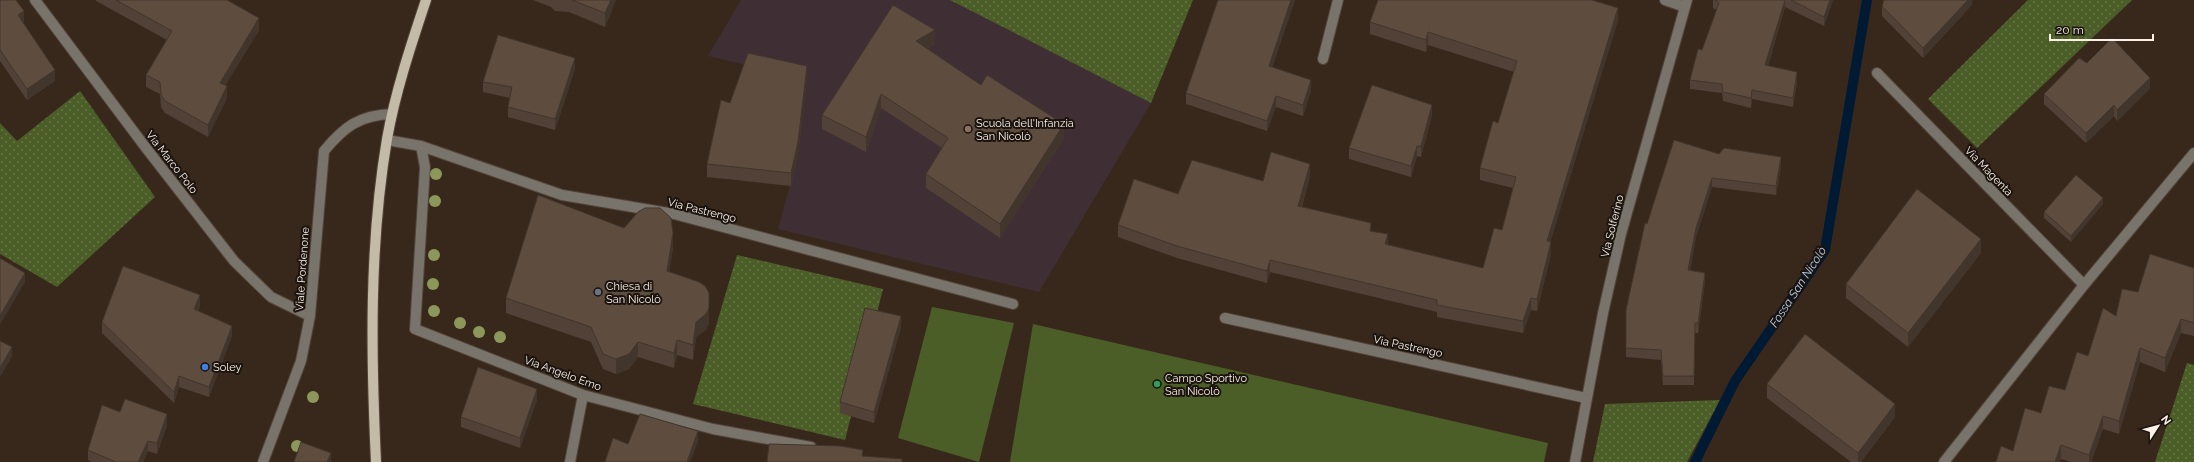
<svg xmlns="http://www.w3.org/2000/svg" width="2194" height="462" viewBox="0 0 2194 462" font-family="Raleway,sans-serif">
<defs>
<pattern id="green-dots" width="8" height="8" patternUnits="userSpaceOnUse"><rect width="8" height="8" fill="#4c5e28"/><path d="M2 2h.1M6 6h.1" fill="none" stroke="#677647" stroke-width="1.8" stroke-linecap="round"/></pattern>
</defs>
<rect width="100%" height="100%" fill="#38281c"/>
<path fill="#402e35" d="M741,0H950L1151,103L1039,292L778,229L798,155L807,79L708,56Z"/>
<path fill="url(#green-dots)" d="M950,0H1193L1151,103Z
M2028,0H2132L1977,148L1928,99Z
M80,91L155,197L57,287L0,254V123L17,141Z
M737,255L883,289L845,440L693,404Z
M2187,363L2194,365V462H2155Z
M1720,400L1687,462H1593L1605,404Z"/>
<path fill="#4c5e28" d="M932,307L1014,323L979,462L898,438Z
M1033,324L1548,443L1544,462H1010Z"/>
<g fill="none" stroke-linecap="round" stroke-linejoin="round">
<path stroke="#011a34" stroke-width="10" d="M1695,462L1735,381L1825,250L1867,0"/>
<defs>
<path id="minor" d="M35,0L146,148L234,261L271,297L310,316
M1665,0L1685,7
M1323,59L1338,0
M1877,73L2084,285
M387,140L421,146L562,195L674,214L1013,304
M421,146L425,167L415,329L583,395L713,429L811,447
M1225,318L1586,398
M263,462L301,361L310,316L324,151C344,127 359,115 392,114
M570,462L583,395
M1575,462L1603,313L1621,234L1687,0
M1944,462L2084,285L2194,153"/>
<path id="major" d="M376,462C371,355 369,245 387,139C395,93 411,45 426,0"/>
</defs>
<use href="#minor" stroke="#534439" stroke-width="12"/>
<use href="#major" stroke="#534439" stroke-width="12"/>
<use href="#minor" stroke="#78736b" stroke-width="10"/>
<use href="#major" stroke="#c4baa8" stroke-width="10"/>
</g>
<g fill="#8c975b">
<circle cx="436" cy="174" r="6"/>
<circle cx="435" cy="201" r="6"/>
<circle cx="434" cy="255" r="6"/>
<circle cx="433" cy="284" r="6"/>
<circle cx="434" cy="311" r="6"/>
<circle cx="460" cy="323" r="6"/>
<circle cx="479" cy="332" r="6"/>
<circle cx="500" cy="337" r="6"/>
<circle cx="313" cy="397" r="6"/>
<circle cx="297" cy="446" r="6"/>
</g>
<path fill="#514136" d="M0,0L24,22L23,23L55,81L27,100L0,61Z
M96,0H227L259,30L225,85L227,98L208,137L165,113L161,107L160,94L146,87V75L167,40L96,1Z
M533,0H616L605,27L569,12L555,11L551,7Z
M1295,0L1272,67L1311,91L1303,116L1276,107L1267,131L1186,104V93Z
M1713,0H1833L1824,26L1785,7L1768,66L1797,82L1793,107L1752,99L1751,108L1723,101L1722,93L1690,89V80L1702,50L1717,10L1713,8Z
M1972,0V5L1923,58L1882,16V6Z
M893,5L935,44L927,49L981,85L1064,138L1000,238L926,188V174L942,148L881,108L866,152L822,129V115Z
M1618,20L1550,242L1551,254L1537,311L1531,310L1523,333L1437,317V312L1270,272L1267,283L1177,258L1118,237V225L1178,194L1263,181L1310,176L1302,207L1371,231L1388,245L1483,268L1502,230L1513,188L1480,180V168L1498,123L1514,72L1428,45L1426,52L1370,34V22Z
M2087,63L2150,88L2117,121L2114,116L2086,143L2044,104V94Z
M575,69L555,130L508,117V107L510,98L483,92V82Z
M807,79L798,155L791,186L707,177V164L730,103Z
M1432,115L1421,157L1417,156L1411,177L1349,159V148Z
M1719,154L1781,166L1776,195L1712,187L1696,237L1690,271L1705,282L1698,333H1695L1694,385H1663L1661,360L1626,357V310Z
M2103,204L2071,242L2044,218V212Z
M624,228L673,248L669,271L709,323L706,330L696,337L693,360L677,355L674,368L638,357L629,369L616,374L603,369L591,342L506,313V298Z
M1981,253L1908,347L1846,298V284Z
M2194,268V336L2181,333L2165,372L2140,362L2119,434L2103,429L2091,462H2071L2061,459L2013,451L2041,413L2065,390L2088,356L2116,316L2138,292Z
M200,306L198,311L232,336L209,397L179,387L174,403L102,333V322Z
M901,327L874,423L840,413V402Z
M1767,384L1895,417L1861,462H1851L1767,398Z
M537,400L520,448L461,427V417Z
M120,412L167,425L157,454L148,451L143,462H92L88,460V450Z"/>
<path fill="#42352c" d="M611,0H616L605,27V13Z
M1291,0H1295L1269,77V66Z
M1785,0V7L1765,74V65Z
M1830,0H1833L1824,26V17Z
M1968,0H1972V5L1923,58V48Z
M1618,8V20L1547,253V241Z
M24,11V22L18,26V15Z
M259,18V30L220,95V83Z
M935,30V44L916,55V41Z
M1428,32V45L1426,52V40Z
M575,58V69L555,130V119Z
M807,66V79L798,155L791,186V173Z
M55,70V81L27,100V89Z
M1797,72V82L1793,107V98Z
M2150,78V88L2117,121V110Z
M1311,80V91L1303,116V105Z
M227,86V98L208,137V125Z
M1752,90V99L1751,108V98Z
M881,94V108L866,152V137Z
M1276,96V107L1267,131V121Z
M1432,105V115L1421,157V146Z
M2114,105V116L2086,143V133Z
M1064,124V138L1000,238V224Z
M1417,146V156L1411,177V166Z
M1781,157V166L1776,195V186Z
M1310,164V176L1298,218V206Z
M1712,178V187L1696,237L1688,280V270L1696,228Z
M2103,198V204L2071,242V236Z
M673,233V248L667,286V271Z
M1388,234V246L1385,244Z
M1981,239V253L1908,347V333Z
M1551,242V254L1537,311V299Z
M1270,260V272L1267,283V271Z
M25,273V282L0,325V316Z
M1705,273V282L1698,333V323Z
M200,295V306L194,320V309Z
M1531,298V310L1523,333V321Z
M709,308V323L706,330L696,337L693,360V345L696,322Z
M901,316V327L874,423V412Z
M2181,319V333L2165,372V358Z
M232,326V336L209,397V387Z
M677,340V355L674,368V353Z
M638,342V357L629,369L616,374V359Z
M12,347V357L0,377V368Z
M2140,348V362L2119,434V421Z
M179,376V387L174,403V392Z
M537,389V400L520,448V438Z
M1895,404V417L1861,462H1858V453Z
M167,414V425L157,454V443Z
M2103,416V429L2091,462H2089V455Z
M698,431V442L690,462H687Z
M148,441V451L143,462H138Z
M2061,445V459L2060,462H2055Z
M331,453V462H327Z"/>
<path fill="#5e4c3f" stroke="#42352c" d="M0,0H16L24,11L18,15L55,70L27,89L0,50Z
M116,0H227L259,18L220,83L227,86L208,125L165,101L161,95L160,82L146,75L172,31Z
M572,0H611L605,13Z
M1218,0H1291L1269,66L1311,80L1303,105L1276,96L1267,121L1186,93Z
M1378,0H1592L1618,8L1547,241L1551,242L1537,299L1531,298L1523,321L1437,305V300L1270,260L1267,271L1177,246L1118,225L1134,179L1178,194L1192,160L1263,181L1271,152L1310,164L1298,206L1371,223L1370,231L1388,234L1385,244L1483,268L1494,228L1502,230L1516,177L1480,168L1493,121L1498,123L1517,61L1428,32L1426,40L1370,22Z
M1715,0H1785L1765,65L1797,72L1793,98L1752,90L1751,98L1723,92L1722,84L1690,80L1698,49L1702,50L1719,3Z
M1791,0H1830L1824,17Z
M1884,0H1968L1923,48L1882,6Z
M893,5L935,30L916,41L981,85L987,75L1064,124L1000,224L926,174L948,138L881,94L866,137L822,115Z
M498,35L575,58L555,119L508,107L512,87L483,82Z
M2112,38L2150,78L2117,110L2114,105L2086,133L2044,94L2079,58L2087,63Z
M748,53L807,66L798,142L791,173L707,164L721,100L730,103Z
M1372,85L1432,105L1421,146H1417L1411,166L1349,148Z
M1674,140L1719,154L1724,148L1781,157L1776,186L1712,178L1696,228L1688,270L1705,273L1698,323H1695L1694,376H1663L1661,350L1626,348V310L1645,223L1647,224Z
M2076,175L2103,198L2071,236L2044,212Z
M1917,189L1981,239L1908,333L1846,284Z
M538,195L624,228L638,212L645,208H660L671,218L673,233L667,271L699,282L705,286L709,293V308L706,314L696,322L693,345L677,340L674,353L638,342L629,354L616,359L603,354L591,327L506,298Z
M2150,254L2194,268V323L2181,319L2165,358L2140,348L2119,421L2103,416L2089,455L2061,445L2055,462H1996L2001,446L2013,451L2025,408L2041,413L2049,386L2065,390L2077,352L2088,356L2103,308L2116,316L2122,289L2138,292Z
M0,258L25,273L0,316Z
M123,266L200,295L194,309L232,326L209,387L179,376L174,392L102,322Z
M865,308L901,316L874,412L840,402Z
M1805,334L1895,404L1858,453L1767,384Z
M0,341L12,347L0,368Z
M478,367L537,389L520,438L461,417Z
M125,399L167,414L157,443L148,441L138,462H116L88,450L102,405L120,412Z
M640,414L698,431L687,462H605L613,438L628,444Z
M301,442L331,453L327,462H294Z
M769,444L840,446L863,450L862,456L902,459V462H767Z"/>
<circle fill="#8d6e63" stroke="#1a130e" stroke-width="1.5" cx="968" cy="129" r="4"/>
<circle fill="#6b7280" stroke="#1a130e" stroke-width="1.5" cx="598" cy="292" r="4"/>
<circle fill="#3f7fe0" stroke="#1a130e" stroke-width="1.5" cx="205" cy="367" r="4"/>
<circle fill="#2e9e5b" stroke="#1a130e" stroke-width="1.5" cx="1157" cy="384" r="4"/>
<g text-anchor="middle" stroke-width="4" stroke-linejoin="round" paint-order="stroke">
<g font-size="11" fill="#fcf1e9" stroke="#1a130e" text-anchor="start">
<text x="976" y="127">Scuola dell'Infanzia<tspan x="976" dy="13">San Nicolò</tspan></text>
<text x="606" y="290">Chiesa di<tspan x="606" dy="13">San Nicolò</tspan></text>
<text x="213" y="371">Soley</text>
<text x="1165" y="382">Campo Sportivo<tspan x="1165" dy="13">San Nicolò</tspan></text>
</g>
<g font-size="11" fill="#fcf1e9" stroke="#1a130e">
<text transform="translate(172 162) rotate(52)" y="4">Via Marco Polo</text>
<text transform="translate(1989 171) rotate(46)" y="4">Via Magenta</text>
<text transform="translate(702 210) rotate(14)" y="4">Via Pastrengo</text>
<text transform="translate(1612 226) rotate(-76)" y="4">Via Solferino</text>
<text transform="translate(302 269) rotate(-86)" y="4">Viale Pordenone</text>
<text transform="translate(1408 346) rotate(12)" y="4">Via Pastrengo</text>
<text transform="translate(563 373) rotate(20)" y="4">Via Angelo Emo</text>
</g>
<g font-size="12" font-style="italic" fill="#b8d3f2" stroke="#1a130e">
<text transform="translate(1798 287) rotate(-57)" y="4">Fossa San Nicolò</text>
</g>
</g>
<g transform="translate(2158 426) rotate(54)" stroke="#1a130e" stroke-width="3" paint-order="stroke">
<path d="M0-3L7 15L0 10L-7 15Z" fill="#fcf1e9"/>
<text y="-6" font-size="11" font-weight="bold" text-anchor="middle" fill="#fcf1e9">N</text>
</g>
<path d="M2050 34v6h103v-6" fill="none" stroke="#fcf1e9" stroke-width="2"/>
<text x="2056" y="34" font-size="12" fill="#fcf1e9" stroke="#1a130e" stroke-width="3" paint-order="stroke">20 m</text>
</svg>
